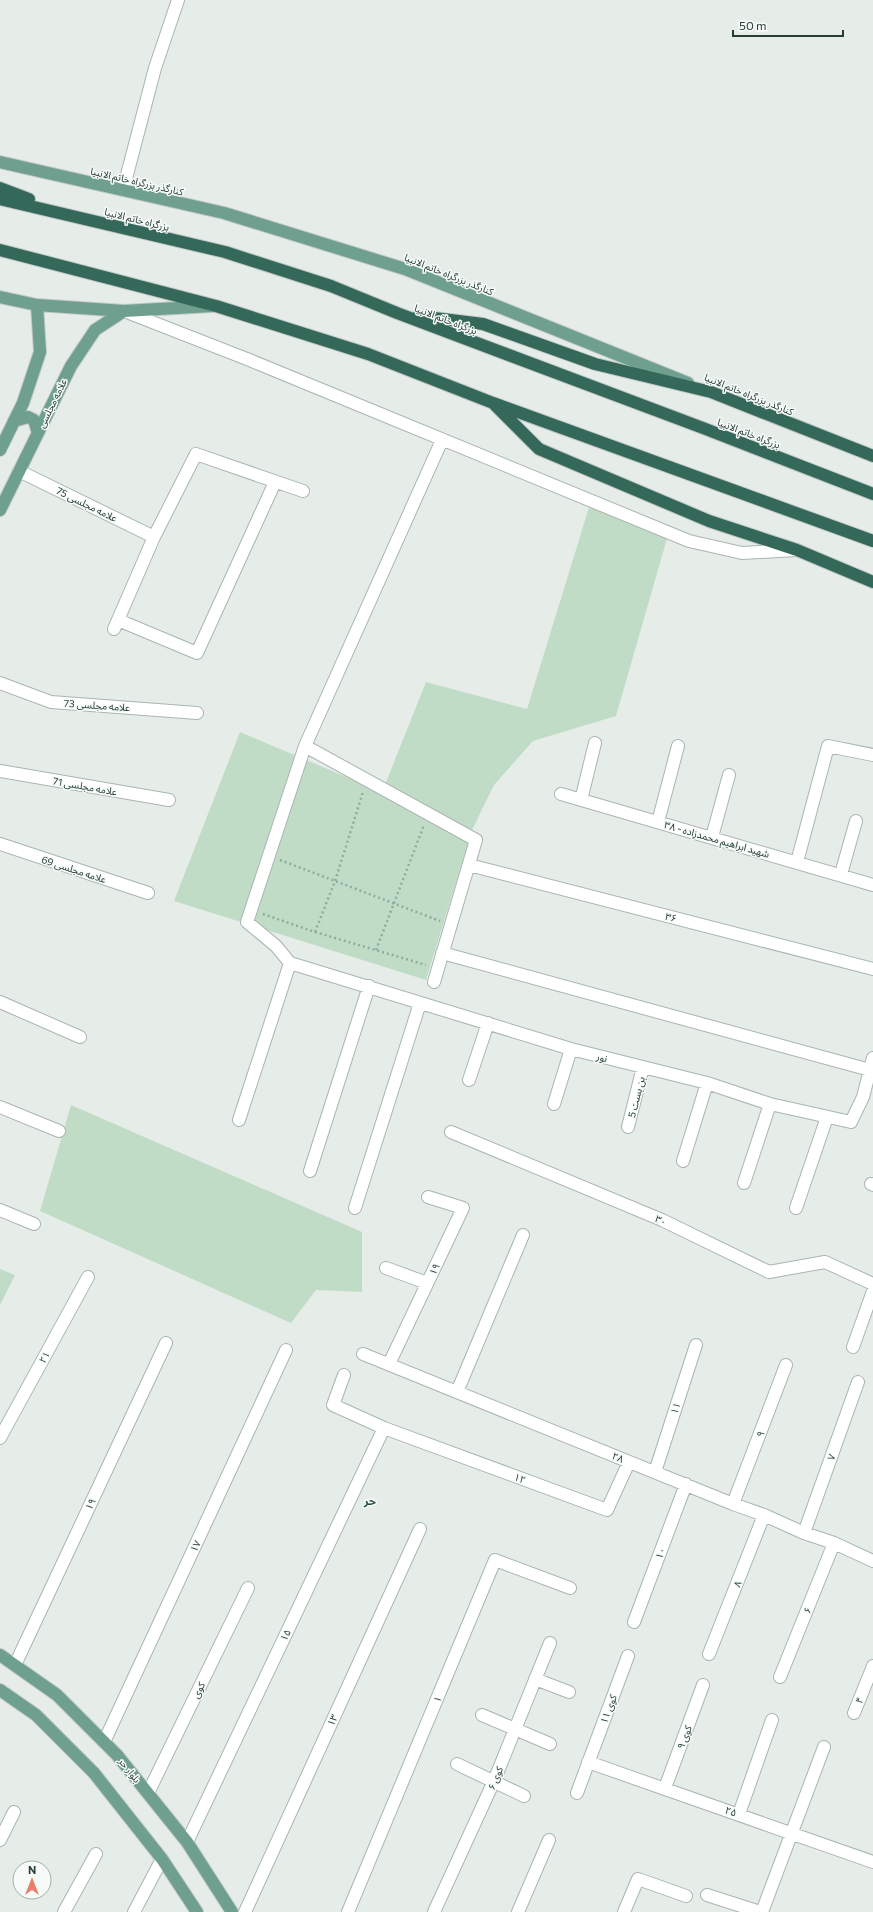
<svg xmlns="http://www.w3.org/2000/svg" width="873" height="1912" viewBox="0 0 873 1912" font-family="Commissioner,'Noto Sans Arabic',sans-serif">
<rect width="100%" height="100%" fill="#e6ede9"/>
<path fill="#c1dcc6" d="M590,504L668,535L616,716L533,741L494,785L472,830L426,980L174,901L240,732L382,792L426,682L527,709Z
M71,1105L362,1232V1292L316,1290L291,1323L40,1211Z
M0,1269L15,1275L0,1305Z"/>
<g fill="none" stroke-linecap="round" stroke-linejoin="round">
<defs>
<path id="minor" d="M123,190L155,68L178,0
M124,311L247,359L689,541L742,553L797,550
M19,471L154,537
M118,620L197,653L275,482
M114,629L154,537L196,454L303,491
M0,683L51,702L197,713
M0,771L169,800
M561,794L873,885
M581,800L595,743
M658,822L678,746
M712,837L729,775
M0,844L148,893
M797,862L828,746L873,755
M469,865L873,969
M841,874L856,821
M442,953L870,1070
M290,963L571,1049L707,1083L770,1104L851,1122L863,1097L873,1058
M290,963L276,946L247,922L305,746
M434,982L476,840L305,746L442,440
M0,1002L80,1037
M469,1080L488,1023
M554,1104L571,1049
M0,1107L59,1131
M239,1120L290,963
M628,1127L643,1067
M451,1132L662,1220L769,1272L825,1262L873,1284
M683,1161L707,1083
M310,1171L369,986
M744,1183L770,1104
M871,1184L873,1185
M355,1208L420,1003
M796,1208L827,1117
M0,1210L34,1224
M386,1268L427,1283
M853,1347L873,1291
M363,1354L733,1504L764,1515L804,1533L834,1543L873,1561
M389,1364L463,1208L428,1197
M344,1375L333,1405L384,1428L607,1510L629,1462
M457,1392L523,1235
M0,1438L88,1277
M655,1472L696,1345
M733,1504L786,1365
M804,1533L858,1382
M634,1622L686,1484
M709,1654L764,1515
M15,1665L166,1343
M780,1677L834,1543
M535,1679L569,1692
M854,1713L873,1666
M482,1715L550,1744
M104,1742L286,1350
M588,1762L873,1862
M457,1764L524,1796
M665,1788L703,1685
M148,1793L248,1588
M577,1793L628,1656
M739,1814L772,1720
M0,1840L14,1812
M187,1842L384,1428
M707,1895L760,1912
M64,1912L96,1854
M134,1912L162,1859
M245,1912L420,1529
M348,1912L495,1560L570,1588
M434,1912L494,1781L550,1643
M518,1912L549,1840
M624,1912L638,1879L686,1896
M762,1912L824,1747"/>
<path id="major" d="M0,162L224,213L405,269L688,383
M0,297L37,305L124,311L212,306
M14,421L28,417L34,420L38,433
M0,450L23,403L40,352L37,305
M0,510L71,366L95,330L124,311
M0,1655L57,1695L117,1755L187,1842L232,1912
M0,1690L36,1715L94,1773L162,1859L197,1912"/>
<path id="highway" d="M0,188L29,199
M0,199L225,252L331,286L397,313L703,428L873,494
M0,250L216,306L368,354L493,403L873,541
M418,316L483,324L595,364L711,392L873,456
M495,405L539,449L709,521L797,550L873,582"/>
</defs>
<use href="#minor" stroke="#a9b5b0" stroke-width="14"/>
<use href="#major" stroke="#c2c9c7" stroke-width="14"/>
<use href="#highway" stroke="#c2c9c7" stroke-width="14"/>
<path stroke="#89aea0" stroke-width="2.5" stroke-dasharray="2 3" stroke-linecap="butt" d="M280,860L440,921
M263,914L315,932L335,881L363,792
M315,932L426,965
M376,950L424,825"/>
<use href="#minor" stroke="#fff" stroke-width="12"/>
<use href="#major" stroke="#6e9f8f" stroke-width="12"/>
<use href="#highway" stroke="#346859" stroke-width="12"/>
</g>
<g text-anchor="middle" stroke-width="3" stroke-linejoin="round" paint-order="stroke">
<g font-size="10" fill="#263e36" stroke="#f6faf8">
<text transform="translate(137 181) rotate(13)" y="4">کنارگذر بزرگراه خاتم الانبیا</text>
<text transform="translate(137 219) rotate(14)" y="4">بزرگراه خاتم الانبیا</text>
<text transform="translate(449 274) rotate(22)" y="4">کنارگذر بزرگراه خاتم الانبیا</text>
<text transform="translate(446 319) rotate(21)" y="4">بزرگراه خاتم الانبیا</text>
<text transform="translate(749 394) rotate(22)" y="4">کنارگذر بزرگراه خاتم الانبیا</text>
<text transform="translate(52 403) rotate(-64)" y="4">علامه مجلسی</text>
<text transform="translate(749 433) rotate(21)" y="4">بزرگراه خاتم الانبیا</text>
<text transform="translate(87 504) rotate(26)" y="4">علامه مجلسی 75</text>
<text transform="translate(97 705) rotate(4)" y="4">علامه مجلسی 73</text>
<text transform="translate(85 786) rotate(10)" y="4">علامه مجلسی 71</text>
<text transform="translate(717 839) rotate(16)" y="4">شهید ابراهیم محمدزاده - ۳۸</text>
<text transform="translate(74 869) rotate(18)" y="4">علامه مجلسی 69</text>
<text transform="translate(671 917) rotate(15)" y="4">۳۶</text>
<text transform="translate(602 1057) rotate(14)" y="4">نور</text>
<text transform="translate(636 1097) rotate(-76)" y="4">بن بست 5</text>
<text transform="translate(661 1220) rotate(24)" y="4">۳۰</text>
<text transform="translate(434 1269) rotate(-65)" y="4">۱۹</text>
<text transform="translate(44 1357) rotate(-61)" y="4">۲۱</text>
<text transform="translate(675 1408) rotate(-72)" y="4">۱۱</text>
<text transform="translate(760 1434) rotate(-69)" y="4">۹</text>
<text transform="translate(618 1457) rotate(22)" y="4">۲۸</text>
<text transform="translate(831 1457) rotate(-70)" y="4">۷</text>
<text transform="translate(520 1478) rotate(20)" y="4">۱۲</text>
<text transform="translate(90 1504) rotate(-65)" y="4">۱۹</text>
<text transform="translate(195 1546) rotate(-65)" y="4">۱۷</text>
<text transform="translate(660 1553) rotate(-69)" y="4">۱۰</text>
<text transform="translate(737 1584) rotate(-69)" y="4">۸</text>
<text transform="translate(807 1610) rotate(-68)" y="4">۶</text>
<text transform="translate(285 1635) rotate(-65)" y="4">۱۵</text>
<text transform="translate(198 1690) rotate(-64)" y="4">کوی</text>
<text transform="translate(437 1699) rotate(-67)" y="4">۱</text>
<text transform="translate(859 1700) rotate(-67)" y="4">۴</text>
<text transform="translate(608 1709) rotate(-69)" y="4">کوی ۱۱</text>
<text transform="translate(332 1720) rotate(-65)" y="4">۱۳</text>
<text transform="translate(684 1737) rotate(-69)" y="4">کوی ۹</text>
<text transform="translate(130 1770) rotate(52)" y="4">بلوار حر</text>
<text transform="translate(495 1778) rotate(-68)" y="4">کوی ۶</text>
<text transform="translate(731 1811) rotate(19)" y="4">۲۵</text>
</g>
<g font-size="11" font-weight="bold" fill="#234f41" stroke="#f6faf8">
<text x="370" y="1505">حر</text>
</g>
</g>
<g transform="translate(32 1880)"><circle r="19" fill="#f6faf8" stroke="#a3afaa"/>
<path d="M0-3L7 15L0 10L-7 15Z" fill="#e6806b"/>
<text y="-6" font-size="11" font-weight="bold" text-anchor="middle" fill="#263e36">N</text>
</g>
<path d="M733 30v6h110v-6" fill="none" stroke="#263e36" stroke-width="2"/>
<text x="739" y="30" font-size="12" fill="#263e36" stroke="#f6faf8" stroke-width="3" paint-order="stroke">50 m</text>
</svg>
